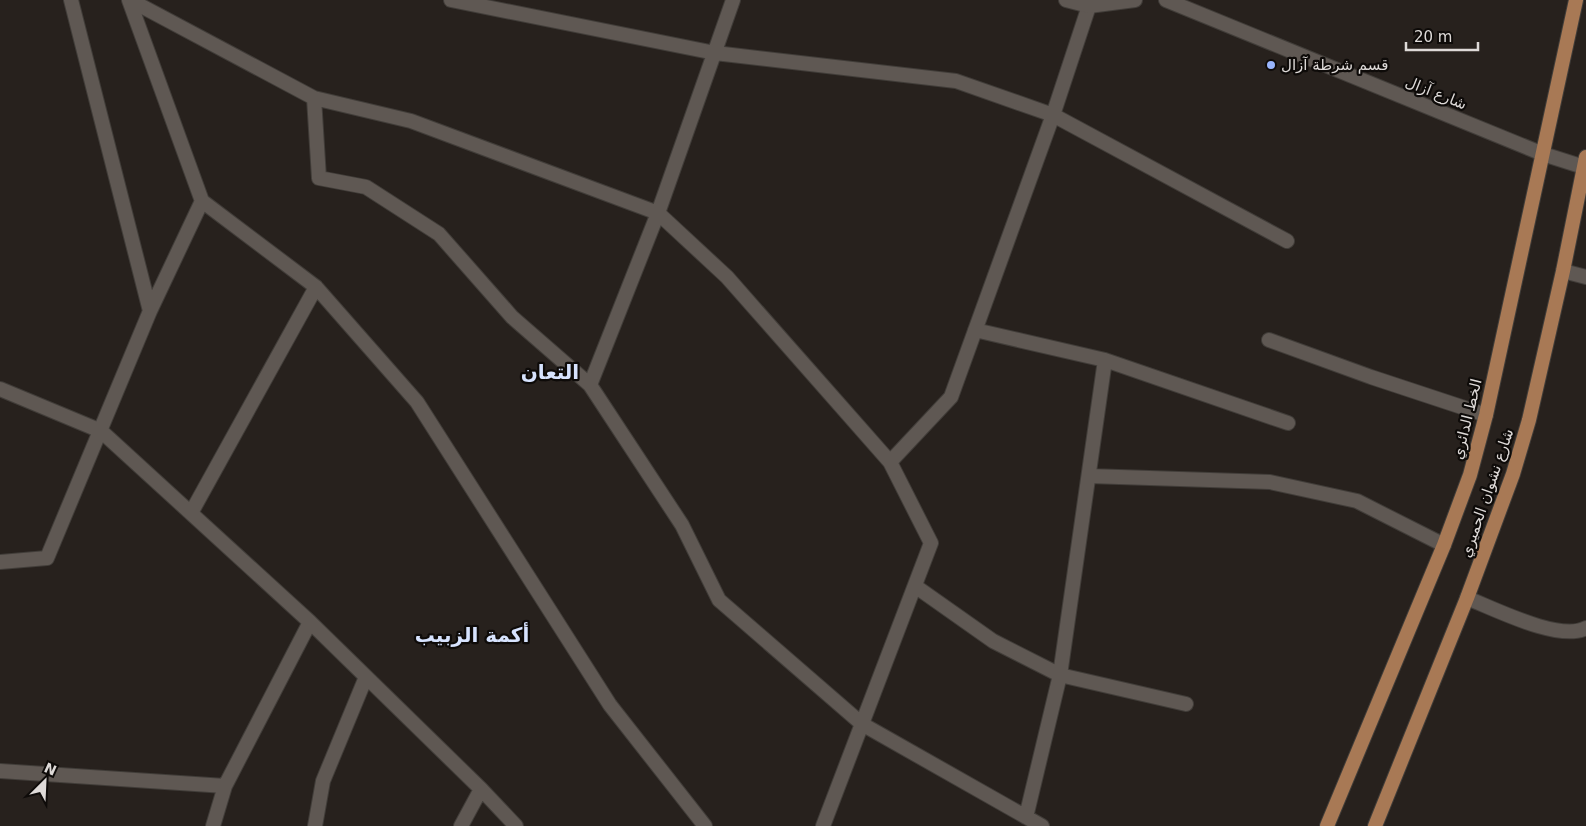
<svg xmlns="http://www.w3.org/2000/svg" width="1586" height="826" viewBox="0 0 1586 826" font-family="'DejaVu Sans',Vazirmatn,sans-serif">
<rect width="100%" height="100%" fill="#27211d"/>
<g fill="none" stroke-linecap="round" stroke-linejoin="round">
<defs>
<path id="service" d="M1269,340L1371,377L1486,415"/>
<path id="minor" d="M71,0L150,311
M129,0L202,201L316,287L417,402L610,705L705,826
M130,0L314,98L411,121L658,213L727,277L890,462L931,543L823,826
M451,0L715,53L956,81L1053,115L1287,241
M314,98L319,178L366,187L439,234L512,317L590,385L682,525L719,600L862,724L1042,826
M1563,271L1586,277
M975,330L1105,360L1288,423
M590,385L658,213L733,0
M0,389L101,431L310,622L481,789L516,826
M890,462L951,397L1053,115L1089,6
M1089,476L1270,482L1357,501L1444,545
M191,513L316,287
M0,562L47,558L150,311L202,201
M915,586L993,641L1060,675L1186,704
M1467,598C1495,609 1559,642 1586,628
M0,771L225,786
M1026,817L1060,675L1105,360
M213,826L225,786L310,622
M315,826L323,781L366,677
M461,826L481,789"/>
<path id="tertiary" d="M1066,0L1089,6L1135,0
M1166,0L1543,154L1584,167"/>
<path id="primary" d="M1327,826L1444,545L1470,475L1486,415L1576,0
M1375,826L1467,598L1513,474L1529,420L1563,271L1586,157"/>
</defs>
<use href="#service" stroke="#413d39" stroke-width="16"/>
<use href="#minor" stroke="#413d39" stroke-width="16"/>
<use href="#tertiary" stroke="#413d39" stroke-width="16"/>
<use href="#primary" stroke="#413d39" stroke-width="16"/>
<use href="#service" stroke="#5f5853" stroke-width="14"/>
<use href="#minor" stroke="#5f5853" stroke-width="14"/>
<use href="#tertiary" stroke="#5f5853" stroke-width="14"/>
<use href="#primary" stroke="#a87955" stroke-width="14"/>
</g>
<circle fill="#99b5fd" stroke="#0e0b09" stroke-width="2" cx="1271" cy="65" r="5"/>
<g text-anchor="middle" stroke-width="4.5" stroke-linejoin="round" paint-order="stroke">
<g font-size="15" fill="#dedad8" stroke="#0e0b09" text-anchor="start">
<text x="1281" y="70">قسم شرطة آزال</text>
</g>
<g font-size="15" fill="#dedad8" stroke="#0e0b09">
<text transform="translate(1436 93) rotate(22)" y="5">شارع آزال</text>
<text transform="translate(1467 419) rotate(-76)" y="5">الخط الدائري</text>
<text transform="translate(1487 493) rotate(-71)" y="5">شارع نشوان الحميري</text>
</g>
<g font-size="20" font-weight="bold" fill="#d7e3fe" stroke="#0e0b09">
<text x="550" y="379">التعان</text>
<text x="472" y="642">أكمة الزبيب</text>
</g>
</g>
<g transform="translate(45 781) rotate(24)" stroke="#0e0b09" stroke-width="4" paint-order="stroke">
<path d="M0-4L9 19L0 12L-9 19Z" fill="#dedad8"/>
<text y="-8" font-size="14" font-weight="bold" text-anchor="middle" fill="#dedad8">N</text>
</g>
<path d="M1406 42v8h72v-8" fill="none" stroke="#dedad8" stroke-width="2.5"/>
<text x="1414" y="42" font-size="15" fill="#dedad8" stroke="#0e0b09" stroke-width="4" paint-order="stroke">20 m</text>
</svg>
